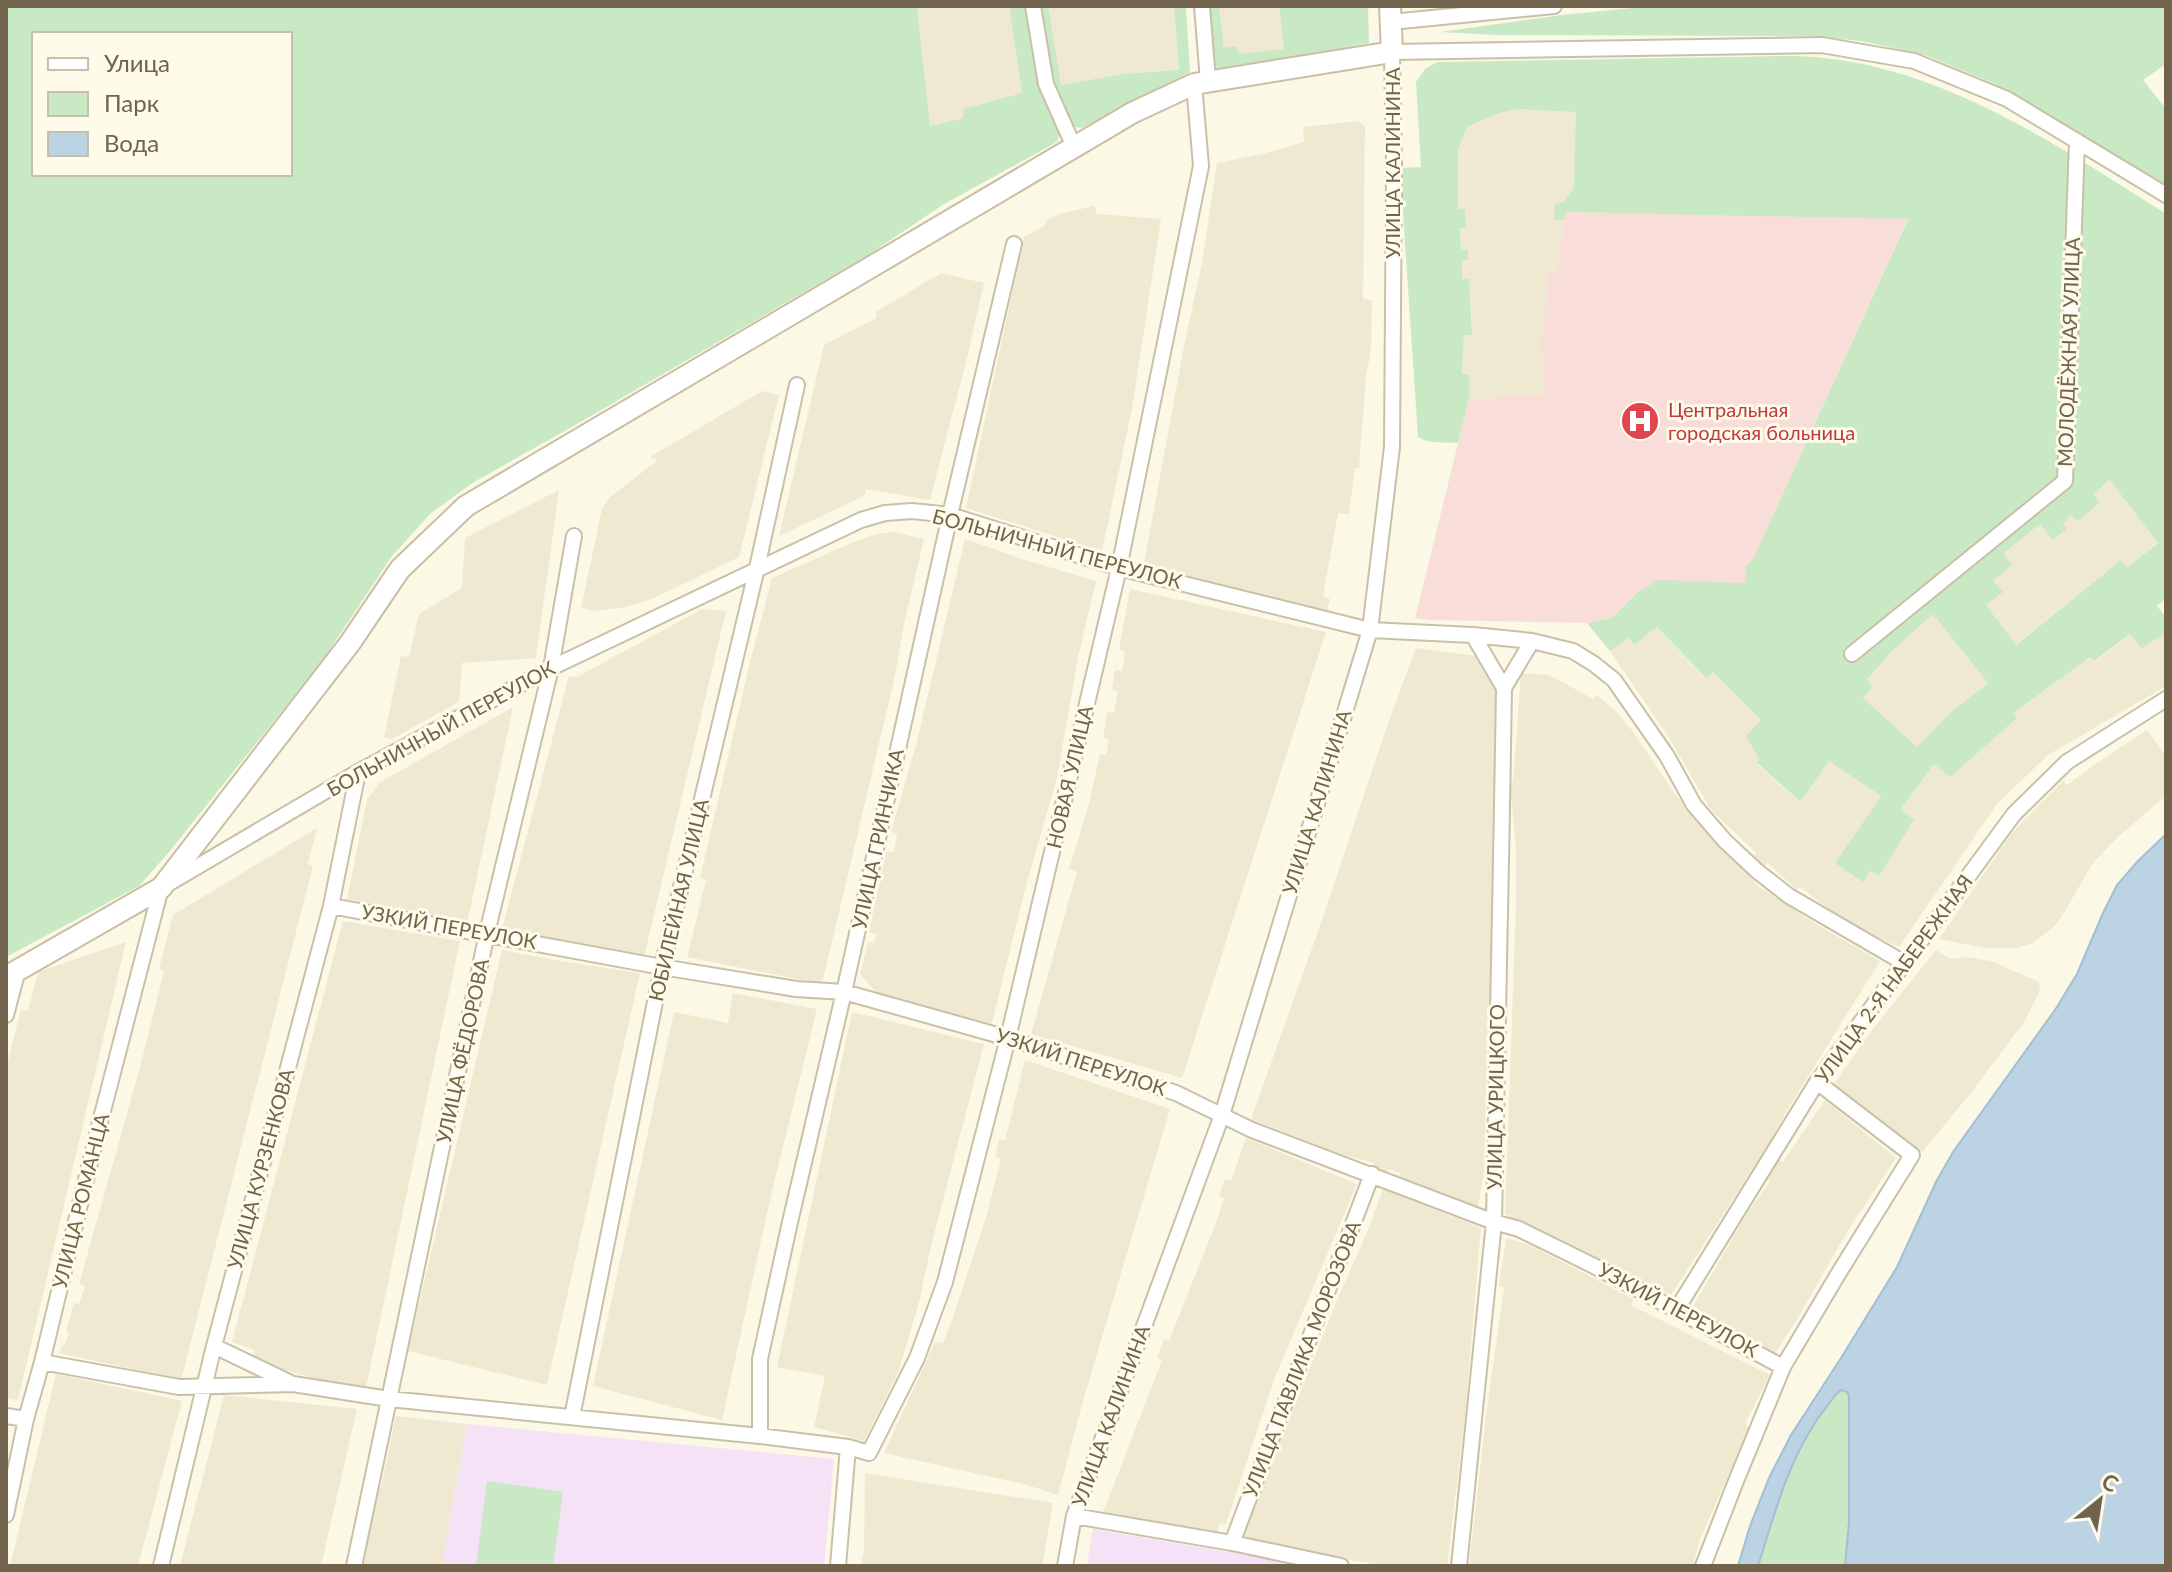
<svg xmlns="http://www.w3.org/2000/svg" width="2172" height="1572" viewBox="0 0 2172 1572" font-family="Lato,sans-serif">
<rect width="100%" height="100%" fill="#fbf8e5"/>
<path fill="#efe9d1" d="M917,6H1009L1022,93L964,109L963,118L930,126Z
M1048,6H1174L1179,70L1122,74L1060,85Z
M1219,6H1279L1284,49L1238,55L1224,48Z
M1516,109L1577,112L1574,182L1572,191L1555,220H1564L1557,275L1550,274L1543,394L1469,399V375H1462L1464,335H1472L1471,310L1469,279H1462V259L1468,260L1461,250L1460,228L1466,227L1465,209L1458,210V151L1466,127L1496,114Z
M1359,121L1365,127L1363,299L1372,300L1371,349L1366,377L1359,468H1355L1349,514L1338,513L1323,596L1330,599L1327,612L1143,569L1185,341L1202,263L1217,163L1262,154L1304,142L1303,127Z
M1094,206L1097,214L1161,219L1132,409L1102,551L966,508L1024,237L1044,226L1047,220L1059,214Z
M941,273L984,283L967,358L930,500L865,489L866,493L862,497L779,536L824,345L876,318V312Z
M762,391L779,395L739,557L652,599L625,607L596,611L581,608L602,509L609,498L658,460L650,457Z
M2111,480L2158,542L2127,567L2121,560L2015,645L1986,605L1991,601L1993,581L2002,553L2041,523L2053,540L2067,529L2063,524L2071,515L2100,501L2094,494Z
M559,490L536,658L462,663L459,702L392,739L384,737L401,656L409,657L419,614L462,588L465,538Z
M893,532L924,539L904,624L895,676L822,984L687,957L706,880L700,878L750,662L772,578L849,544L876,534Z
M965,539L1022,559L1096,581L1078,657L1057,778L1027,882L992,1023L899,1003L874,990L860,974L868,942L874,943L876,934L869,932L886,852H894L897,834L891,832L916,745Z
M1130,589L1326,632L1182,1078L1031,1034L1077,872L1069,869L1089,804L1100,754L1106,755L1109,739L1103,738L1107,712L1114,713L1118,691L1112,689L1115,670L1122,671L1125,652L1119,650Z
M702,609L726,611L643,961L502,929L569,676L577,677Z
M1933,613L1988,683L1950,713L1917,748L1863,698L1873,686L1867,681L1893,650Z
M1657,627L1705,678L1713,672L1761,720L1760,760L1757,764L1799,802L1829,761L1881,796L1835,863L1870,871L1878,876L1914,821L1901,809L1935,763L1950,776L2017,718L2013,713L2090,656L2095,661L2131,634L2142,649L2166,632V686L2048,755L1997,804L1899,947L1868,932L1833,912L1800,887L1797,890L1768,863L1764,866L1754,857L1756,853L1711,810L1668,736L1610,651L1628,638L1634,645Z
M1416,648L1477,656L1499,695L1484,1173L1478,1206L1456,1201L1399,1177L1400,1173L1389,1169L1387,1172L1374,1168L1375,1163L1336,1153L1251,1119L1322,920L1387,726Z
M1521,673L1549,675L1593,699L1596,695L1613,708L1631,729L1675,794L1758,886L1816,924L1880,961L1786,1112L1766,1148L1671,1295L1505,1214L1516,906V848L1510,783L1513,782Z
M513,707L467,924L346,904L367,800L379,783Z
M2147,730L2166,756V796L2120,835L2093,863L2059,921L2050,930L2033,943L2016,948H1985L1939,939L2012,833L2034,810L2063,781L2067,785L2104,758Z
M317,828L308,864L313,866L181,1380L59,1353L62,1345H65L69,1333L66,1331L74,1303L79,1304L85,1286L79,1284L139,1071L164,971L159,969L173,915Z
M343,921L460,941L365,1392L288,1371L253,1358L254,1350L232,1342Z
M126,942L18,1400L6,1398V1069L21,1009L28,1011L38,972Z
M502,950L566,962L640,973L547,1385L408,1351Z
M1936,950L1950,959L1967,957L1991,961L2039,982L2040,990L2024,1022L1970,1094L1922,1152L1877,1122L1831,1088L1873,1029Z
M733,993L817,1009L769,1204L722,1420L593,1386L674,1012L728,1023Z
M852,1012L984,1044L932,1242L919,1302L898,1373L864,1441L814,1427L825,1376L777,1367Z
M1025,1060L1170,1109L1083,1401L1058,1495L1024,1484L884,1453L935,1342L943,1343L952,1320L987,1214L1001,1159L995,1157L999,1139L1005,1140Z
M1825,1100L1896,1158L1850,1227L1799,1316L1774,1355L1691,1310L1746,1215L1770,1181L1766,1177L1778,1159L1783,1162Z
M1246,1138L1357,1184L1275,1377L1226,1524L1220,1523L1216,1535L1101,1518L1162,1360L1157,1357L1164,1340L1169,1341L1216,1223L1224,1198L1219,1196L1225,1179L1231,1181Z
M1383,1189L1481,1228L1465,1416L1447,1566H1387L1330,1557L1242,1540L1259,1487L1262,1488L1338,1298L1368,1230Z
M1506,1238L1530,1245L1633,1299L1631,1305L1770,1375L1745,1424L1749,1427L1699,1542L1693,1566H1469L1487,1408L1504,1288L1499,1286Z
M56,1374L182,1401L138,1566H10Z
M224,1395L357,1409L321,1566H180Z
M396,1416L467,1424L442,1566H362L377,1488H381Z
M865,1473L1053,1503L1042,1566H861L864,1551Z"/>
<path fill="#f5e2f7" d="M467,1424L834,1459L824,1566H442Z
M1093,1529L1298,1564L1300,1566H1087Z"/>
<path fill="#f8ddd9" d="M1565,212L1908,218L1753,559L1746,566L1745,583L1638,592L1612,618L1587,623L1429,620L1415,618L1469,399L1543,394L1544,355H1540L1549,274H1557Z"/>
<path fill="#c9e8c4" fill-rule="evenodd" d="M6,6H917L930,126L963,118V109L1022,93L1009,6H1024L1038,71L1059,134L1057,142L944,204L868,255L577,424L474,482L431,513L392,556L322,661L169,852L139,886L6,957ZM34,34H290V174H34Z
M1034,6H1048L1061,85L1122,74L1179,70L1174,6H1186L1190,72L1082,128L1075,127L1049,78Z
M1204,6H1219L1224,48L1237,46L1239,54L1284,49L1279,6H1368L1369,43L1220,70L1212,65Z
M1652,6H2166V64L2143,80L2166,109V185L1995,84L1925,55L1862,41L1810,36L1495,35L1440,32L1562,15Z
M1732,57C1762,57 1794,54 1824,58C1951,72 2060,147 2166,214V598L2157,606L2166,617V632L2142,649L2130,634L2094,661L2090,657L2013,713L2017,718L1950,777L1934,764L1901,809L1914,820L1879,876L1870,871L1863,882L1835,863L1881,796L1829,761L1800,802L1757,763L1760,760L1746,736L1761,720L1713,672L1706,678L1657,627L1634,645L1628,638L1610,651L1587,623L1612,618L1638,592L1659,580L1745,583L1746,566L1753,559L1908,219L1566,212L1564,220H1554L1555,204L1564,202L1572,191L1574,182L1576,112L1516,109L1496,114L1467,127L1458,150V209H1465L1466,228H1460L1461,249L1468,250V260H1462V279H1469L1472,335H1464L1462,374L1469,375V399L1458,443C1445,442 1428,444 1418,437L1400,168L1421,167L1416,82L1425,69L1437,62ZM2110,480L2158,543L2127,567L2121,560L2016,645L1986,605L2003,592L1993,581L2012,565L2003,553L2040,524L2053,540L2067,529L2063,524L2071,515L2078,521L2100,502L2094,494ZM1933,614L1988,683L1950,713L1917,747L1863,698L1873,686L1867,680L1893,650Z
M1841,1390L1847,1392L1849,1396V1523L1845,1566H1758C1775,1513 1788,1460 1821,1414C1828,1406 1833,1397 1841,1390Z
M487,1481L563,1492L553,1566H476Z"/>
<path fill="#bbd3e3" stroke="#a1bfd5" stroke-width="2" d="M2166,834V1566H1845L1849,1523V1396L1847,1392L1841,1390C1833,1396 1828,1406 1821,1414C1788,1460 1775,1513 1758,1566H1738L1750,1526L1769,1478L1791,1435L1841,1358L1897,1267L1936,1182L1953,1152L2055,1010L2077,974L2103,913L2117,885L2138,861Z"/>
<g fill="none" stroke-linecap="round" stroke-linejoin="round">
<defs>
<path id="street" d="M1033,6L1046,84L1074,147
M1202,6L1208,81
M1391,22L1554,6
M1852,654L2065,481L2077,141
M1504,688L1532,641
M331,906L662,967L796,989L844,992L1008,1038L1176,1093L1252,1130L1494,1222L1519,1229L1594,1266L1783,1367
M6,1015L18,970
M1677,1309L1817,1082L2014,814L2067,762L2166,699
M214,1346L289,1382
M42,1362L179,1387L293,1384L389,1399L760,1436L848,1447L869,1453L917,1358L945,1282L1008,1038L1119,568L1201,166L1194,84
M6,1416L26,1419
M572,1417L662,967L757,568L797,385
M760,1436V1359L790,1222L844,992L950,515L1014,244
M6,1515L26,1419L42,1362L98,1130L161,888L358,772L551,668L861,520L885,513L912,511L950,515L1119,568L1370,630L1473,635L1532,641L1573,651L1594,664L1614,680L1667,756L1694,805L1725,841L1757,871L1789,896L1906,964
M1074,1516L1232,1543L1341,1566
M1232,1543L1372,1174
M161,1566L214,1346L331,906L358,772
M354,1566L487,933L551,668L574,536
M838,1566L848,1447
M1065,1566L1074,1516L1222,1115L1370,630L1392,447L1394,169L1392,52L1822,45L1914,61L2007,99L2166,195
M1459,1566L1494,1222L1502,807L1504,688L1473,635
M1703,1566L1736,1481L1783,1367L1840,1271L1912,1155L1817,1082"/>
<path id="secondary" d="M6,977L161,888L350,643L400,569L466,506L1132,113L1194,84L1392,52L1390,6"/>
</defs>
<use href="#street" stroke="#c9c0aa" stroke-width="18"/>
<use href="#secondary" stroke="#cabfa5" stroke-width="24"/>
<use href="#street" stroke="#fff" stroke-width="14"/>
<use href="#secondary" stroke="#fff" stroke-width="20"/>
</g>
<defs>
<symbol id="hospital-disc" viewBox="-11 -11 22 22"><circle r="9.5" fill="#e0444e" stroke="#fefbeb"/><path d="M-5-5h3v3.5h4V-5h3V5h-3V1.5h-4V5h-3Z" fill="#fff"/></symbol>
</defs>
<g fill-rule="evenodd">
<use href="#hospital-disc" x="1618" y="399" width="44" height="44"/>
</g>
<g text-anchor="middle" stroke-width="6" stroke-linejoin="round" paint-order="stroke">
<g font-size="20" fill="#72644c" stroke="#fefbeb">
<text transform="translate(1393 163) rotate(-90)" y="7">УЛИЦА КАЛИНИНА</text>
<text transform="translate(2069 352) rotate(-88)" y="7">МОЛОДЁЖНАЯ УЛИЦА</text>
<text transform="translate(1057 549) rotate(15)" y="7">БОЛЬНИЧНЫЙ ПЕРЕУЛОК</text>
<text transform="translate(441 729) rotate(-29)" y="7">БОЛЬНИЧНЫЙ ПЕРЕУЛОК</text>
<text transform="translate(1070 777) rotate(-77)" y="7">НОВАЯ УЛИЦА</text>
<text transform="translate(1317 802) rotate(-73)" y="7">УЛИЦА КАЛИНИНА</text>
<text transform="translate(878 839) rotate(-78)" y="7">УЛИЦА ГРИНЧИКА</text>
<text transform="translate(679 900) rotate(-77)" y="7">ЮБИЛЕЙНАЯ УЛИЦА</text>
<text transform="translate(449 927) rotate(10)" y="7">УЗКИЙ ПЕРЕУЛОК</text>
<text transform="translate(1894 979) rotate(-54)" y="7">УЛИЦА 2-Я НАБЕРЕЖНАЯ</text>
<text transform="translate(463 1051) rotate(-78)" y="7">УЛИЦА ФЁДОРОВА</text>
<text transform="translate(1081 1062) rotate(18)" y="7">УЗКИЙ ПЕРЕУЛОК</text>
<text transform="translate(1496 1097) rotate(-89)" y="7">УЛИЦА УРИЦКОГО</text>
<text transform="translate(261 1169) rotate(-75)" y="7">УЛИЦА КУРЗЕНКОВА</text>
<text transform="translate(81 1201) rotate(-76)" y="7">УЛИЦА РОМАНЦА</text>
<text transform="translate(1678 1310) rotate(28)" y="7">УЗКИЙ ПЕРЕУЛОК</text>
<text transform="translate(1302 1359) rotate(-69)" y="7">УЛИЦА ПАВЛИКА МОРОЗОВА</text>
<text transform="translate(1111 1416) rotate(-70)" y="7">УЛИЦА КАЛИНИНА</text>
</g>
<g font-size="20" fill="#be3a42" stroke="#fefbeb" text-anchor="start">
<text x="1668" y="417">Центральная<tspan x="1668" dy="23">городская больница</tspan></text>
</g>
</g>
<rect width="2172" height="1572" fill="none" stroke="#72644c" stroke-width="16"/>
<rect x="32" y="32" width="260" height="144" fill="#fefbeb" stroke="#c6bfab" stroke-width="2"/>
<rect x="48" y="58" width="40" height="12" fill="#ffffff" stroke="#c6bfab" stroke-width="2"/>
<text x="104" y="72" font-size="24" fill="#72644c">Улица</text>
<rect x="48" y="92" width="40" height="24" fill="#c9e8c4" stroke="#c6bfab" stroke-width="2"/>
<text x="104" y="112" font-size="24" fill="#72644c">Парк</text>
<rect x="48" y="132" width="40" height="24" fill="#bbd3e3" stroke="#c6bfab" stroke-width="2"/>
<text x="104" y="152" font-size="24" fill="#72644c">Вода</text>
<g transform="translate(2100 1500) rotate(30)" stroke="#fefbeb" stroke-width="6" paint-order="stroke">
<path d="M0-6L14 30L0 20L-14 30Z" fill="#72644c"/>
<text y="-12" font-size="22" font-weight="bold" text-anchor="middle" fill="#72644c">С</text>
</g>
</svg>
